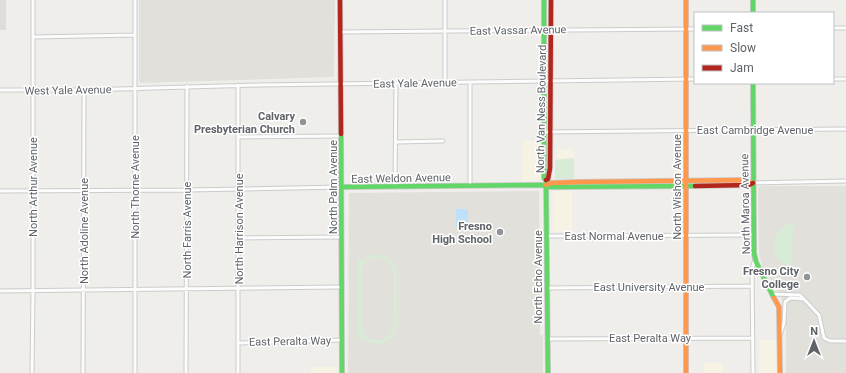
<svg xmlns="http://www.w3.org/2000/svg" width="846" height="373" viewBox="0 0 846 373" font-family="Roboto,sans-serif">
<rect width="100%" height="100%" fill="#efeeea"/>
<path fill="#f7f3e4" d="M522,141H541V180L522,181Z
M557,149H574V158L557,159Z
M675,157H682V178H675Z
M553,191H572V232H553Z
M759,340H779V373H759Z
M704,363H723V373H704Z
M311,367H336V373H311Z"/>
<path fill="#dfddda" d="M0,0H6V30H0Z"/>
<path fill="#e2e0da" d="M139,0H335L334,75L333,77L141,83L139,81Z
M761,186H846V373H786V310L783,308L781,297L771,282L762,267L759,252L758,188Z
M539,191L540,335H543V373H348L349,193Z"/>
<path fill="#d8ebd6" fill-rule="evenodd" d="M574,158V179H555V160Z
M789,224H793L792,266H791C781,264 775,258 773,248L776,246V244L773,242C776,233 781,228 789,224Z
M377,254L389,258L396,267L397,324C395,344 374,350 361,336V339H358V259H361V262L369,256ZM377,257C387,258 392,264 394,274V324L391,333L383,340H372L365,335L361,324L362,268L368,260Z"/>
<path fill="#bfe0f9" d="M456,209H468V227H456Z"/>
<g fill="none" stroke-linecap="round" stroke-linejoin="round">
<defs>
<path id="street" d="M445,0V82
M833,28H846
M340,32L695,29
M34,37L135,35
M833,79H846
M238,85V373
M0,90H84L259,85L695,79
M544,132L846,129
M238,137L342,136
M396,142L443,141
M753,183L846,181
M470,186V82
M395,187L396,83
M0,191L187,190L342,187
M547,236L753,235
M239,238L342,237
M547,288L752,286
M0,291L342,287
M772,294L800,295L819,315L824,338L830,341H846
M780,335L784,323L785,302L790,298L804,299
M547,339L753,338
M239,343L342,340
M32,373L33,292V0
M83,373L84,90
M135,373V0
M186,373L187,86
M753,373L752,269L755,259"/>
<path id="fast" d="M544,0V178L546,180L548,373
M753,0V13
M753,83L754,253L756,262L774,298
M341,134L342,373
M342,187L541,185L551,187L695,186"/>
<path id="slow" d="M686,0V373
M546,185L551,183L578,182L745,180L753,183
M774,298L779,307L780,373"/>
<path id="jam" d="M340,0L341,134
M546,180L548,179L550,168L551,0
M695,186L749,185L753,183"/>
</defs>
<use href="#street" stroke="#cbcccc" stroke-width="5"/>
<use href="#fast" stroke="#cacacb" stroke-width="6"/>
<use href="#slow" stroke="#cacacb" stroke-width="6"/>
<use href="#jam" stroke="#cacacb" stroke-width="6"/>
<use href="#street" stroke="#fdfcfc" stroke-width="3"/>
<use href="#fast" stroke="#63d668" stroke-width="4.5"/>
<use href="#slow" stroke="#ff974d" stroke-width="4.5"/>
<use href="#jam" stroke="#b3261e" stroke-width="4.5"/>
</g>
<g fill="#919496" stroke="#fff" stroke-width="1.5">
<circle cx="303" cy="122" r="4"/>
<circle cx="500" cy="232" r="4"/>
<circle cx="807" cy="277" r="4"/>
</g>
<g text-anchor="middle" stroke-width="3" stroke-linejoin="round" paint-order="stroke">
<g font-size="11" fill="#5f6368" stroke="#fff">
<text transform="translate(518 30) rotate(-1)" y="4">East Vassar Avenue</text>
<text transform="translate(415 83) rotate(-1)" y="4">East Yale Avenue</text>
<text transform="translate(68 90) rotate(-1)" y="4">West Yale Avenue</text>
<text transform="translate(541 109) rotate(-89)" y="4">North Van Ness Boulevard</text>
<text x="755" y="134">East Cambridge Avenue</text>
<text transform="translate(401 178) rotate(-1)" y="4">East Weldon Avenue</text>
<text transform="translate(33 187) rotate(-90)" y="4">North Arthur Avenue</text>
<text transform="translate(135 187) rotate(-90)" y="4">North Thorne Avenue</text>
<text transform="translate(333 187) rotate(-90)" y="4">North Palm Avenue</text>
<text transform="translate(677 187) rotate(-90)" y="4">North Wishon Avenue</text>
<text transform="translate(745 204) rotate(-91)" y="4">North Maroa Avenue</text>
<text transform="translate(239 229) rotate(-90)" y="4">North Harrison Avenue</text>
<text transform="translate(187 230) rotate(-90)" y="4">North Farris Avenue</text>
<text transform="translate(84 231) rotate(-90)" y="4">North Adoline Avenue</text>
<text x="614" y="240">East Normal Avenue</text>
<text transform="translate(538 277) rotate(-90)" y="4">North Echo Avenue</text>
<text x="649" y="291">East University Avenue</text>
<text x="650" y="342">East Peralta Way</text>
<text transform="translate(290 341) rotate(-1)" y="4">East Peralta Way</text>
</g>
<g font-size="11" font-weight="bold" fill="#5f6368" stroke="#fff" text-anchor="end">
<text x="295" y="120">Calvary<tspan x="295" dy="13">Presbyterian Church</tspan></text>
<text x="492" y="230">Fresno<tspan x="492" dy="13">High School</tspan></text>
<text x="799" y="275">Fresno City<tspan x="799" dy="13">College</tspan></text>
</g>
</g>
<rect x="694" y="12" width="140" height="72" fill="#ffffff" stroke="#bfc1c3"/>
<rect x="702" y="25" width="20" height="6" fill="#63d668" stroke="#bfc1c3"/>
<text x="730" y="32" font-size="12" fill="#5f6368">Fast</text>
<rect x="702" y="45" width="20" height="6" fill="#ff974d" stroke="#bfc1c3"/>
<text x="730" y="52" font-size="12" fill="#5f6368">Slow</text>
<rect x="702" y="65" width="20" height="6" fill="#b3261e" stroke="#bfc1c3"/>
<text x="730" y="72" font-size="12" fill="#5f6368">Jam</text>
<g transform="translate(814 341)" stroke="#ffffff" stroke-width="3" paint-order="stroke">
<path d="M0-3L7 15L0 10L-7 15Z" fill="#5f6368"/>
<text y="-6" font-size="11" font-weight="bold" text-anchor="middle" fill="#5f6368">N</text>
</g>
</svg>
